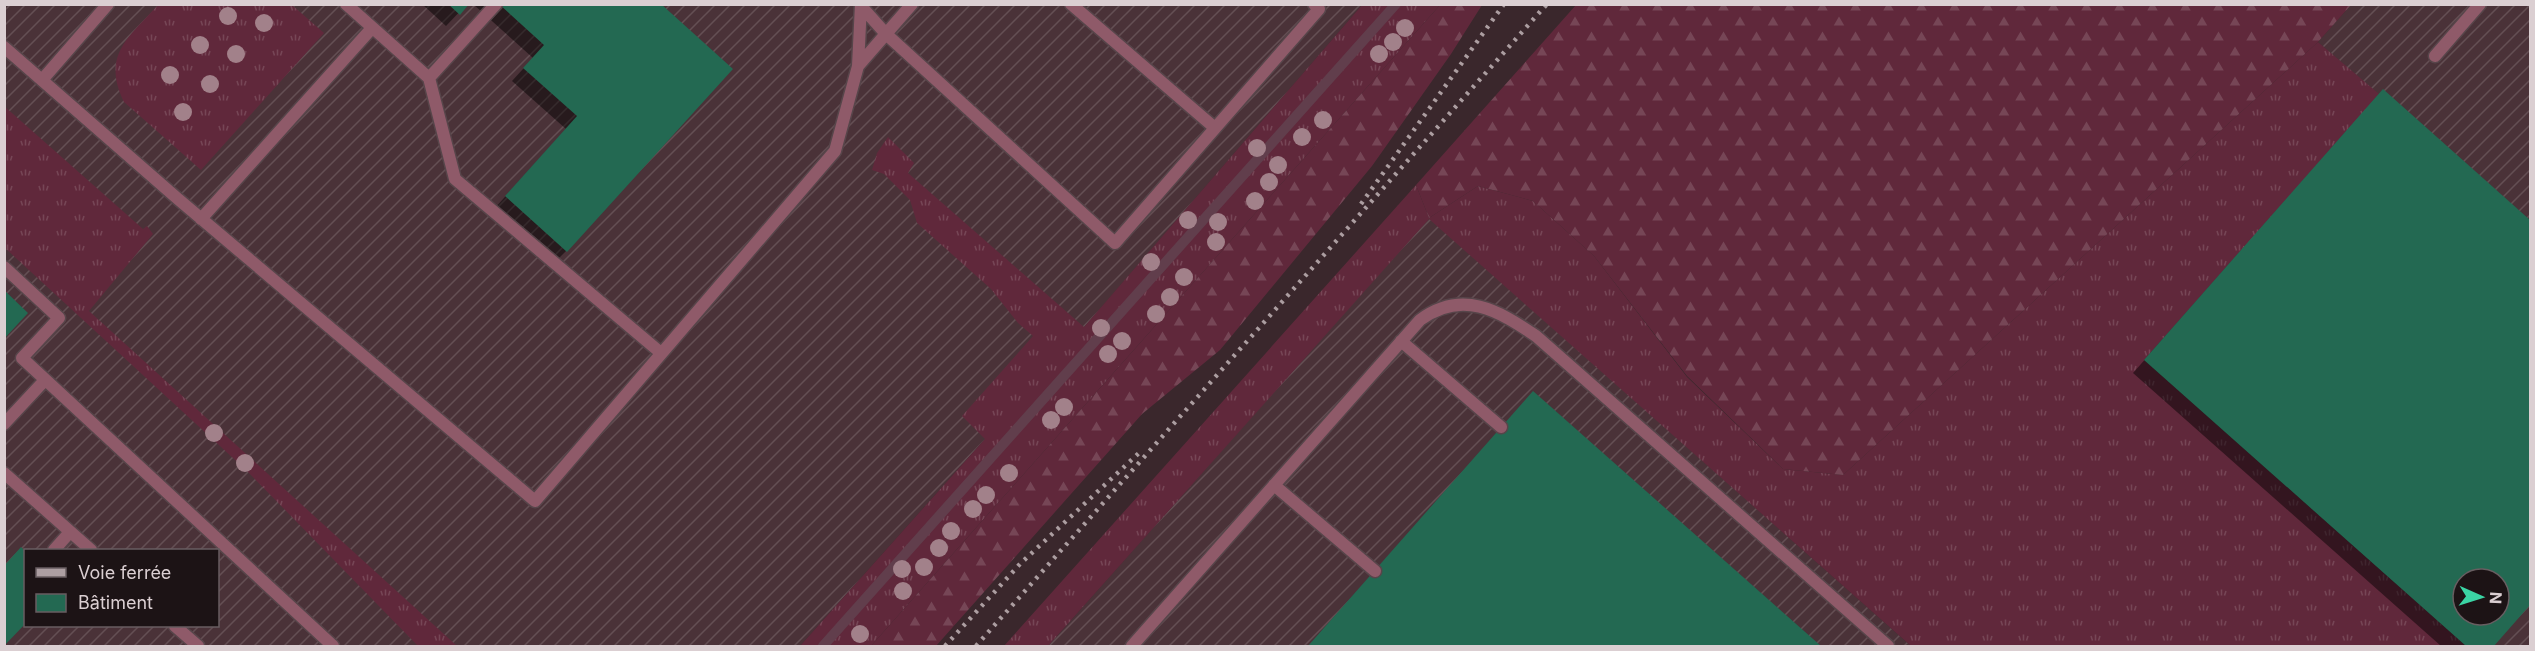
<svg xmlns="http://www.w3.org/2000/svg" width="2535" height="651" viewBox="0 0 2535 651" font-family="Inter,sans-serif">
<defs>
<pattern id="industrial-furrows" width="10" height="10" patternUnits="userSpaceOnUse" patternTransform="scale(1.5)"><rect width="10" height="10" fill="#4a3238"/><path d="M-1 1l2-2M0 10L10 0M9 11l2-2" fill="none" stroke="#644f54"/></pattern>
<pattern id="grass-tufts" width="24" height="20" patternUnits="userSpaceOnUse" patternTransform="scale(1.5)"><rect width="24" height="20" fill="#60283b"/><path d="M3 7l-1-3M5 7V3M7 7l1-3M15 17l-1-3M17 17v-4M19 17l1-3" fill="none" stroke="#764656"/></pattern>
<pattern id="forest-firs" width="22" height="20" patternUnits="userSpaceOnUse" patternTransform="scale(1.5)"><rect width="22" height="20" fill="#60283b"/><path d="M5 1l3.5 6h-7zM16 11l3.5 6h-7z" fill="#764656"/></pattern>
</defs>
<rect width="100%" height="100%" fill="#3a272c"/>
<path fill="url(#industrial-furrows)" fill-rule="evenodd" d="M4,5H1362L1061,354L800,646H5ZM26,550H218V626H26Z
M2351,5H2530V646H2466L2144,360L2378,94L2318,42ZM2463,579H2499V615H2463Z
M1429,218L1911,646H1048Z"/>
<path fill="url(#grass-tufts)" d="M158,5H292L324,33L201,170L124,102C101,55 129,37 158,5Z
M1362,5H1440L871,646H800L985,439L962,416L1033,336L1018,323L991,289L917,223L910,200L884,174L872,170L877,153L888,137L914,163L908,173L1084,327Z
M2318,42L2379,94L2144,360L2466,646H1911L1429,219L1048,646H1004L1416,185L1429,218L1478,186L1533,201L1594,256L1687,377L1783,469L1843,475Z
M4,106L143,229L147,226L153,234L89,311L457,646H418L246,470L5,248Z"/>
<path fill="url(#forest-firs)" d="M1440,5H1482L1451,54L1372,166L1220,350L1142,414L936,646H871Z
M1576,5V4L2351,5L2318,42L1843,475L1783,469L1687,376L1594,256L1533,201L1478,186L1429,218L1416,185Z"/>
<path fill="#0007" fill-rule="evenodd" d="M422,4H467L446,26Z
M473,4H659L566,251L554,263L494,209L566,129L512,81L533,58Z
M2383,91L2530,222V602L2492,646H2441L2133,373ZM2463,579H2499V615H2463Z
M1533,393L1819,646H1309Z"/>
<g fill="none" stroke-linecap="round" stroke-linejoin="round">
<path stroke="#613e4c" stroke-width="10" d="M823,646L1396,4"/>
</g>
<path fill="#236952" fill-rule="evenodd" d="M448,4H469L460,15Z
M499,4H661L733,69L567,252L505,196L577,116L523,68L544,45Z
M2383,89L2530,220V605L2494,646H2466L2144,360ZM2463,579H2499V615H2463Z
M4,290L28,313L4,339Z
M1533,391L1821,646H1308Z
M21,547L26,552V623L4,646V566Z"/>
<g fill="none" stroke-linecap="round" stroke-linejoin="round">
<defs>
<path id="service" d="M346,4L429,78L455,179L661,353
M1071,4L1215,128
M861,6L886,34L1115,243L1319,9L1314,4
M4,47L178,199L535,501L835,151L858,66L912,4
M2435,56L2480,4
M858,66L861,4
M429,78L496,4
M42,80L108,4
M201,219L372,28
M4,267L59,318L22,358L333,646
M1401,341L1501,427
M4,424L45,380
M4,473L91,550
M1274,485L1375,571
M54,550L70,532
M175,626L198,646
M1132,646L1420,320C1462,289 1498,310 1536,336L1888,646"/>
</defs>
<use href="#service" stroke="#57454a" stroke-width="15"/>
<use href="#service" stroke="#8f5a69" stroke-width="12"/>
<path stroke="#ac9ea1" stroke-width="4.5" stroke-dasharray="3 6" stroke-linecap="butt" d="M1361,204L1504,4
M945,646L1020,564L1140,452
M976,646L1547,4"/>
</g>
<g fill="#a2818a">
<circle cx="228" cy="16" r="9"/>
<circle cx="264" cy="23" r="9"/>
<circle cx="1405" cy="28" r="9"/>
<circle cx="1393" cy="42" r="9"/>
<circle cx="200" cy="45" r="9"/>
<circle cx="236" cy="54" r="9"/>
<circle cx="1379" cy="54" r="9"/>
<circle cx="170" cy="75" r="9"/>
<circle cx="210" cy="84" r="9"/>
<circle cx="183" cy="112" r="9"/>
<circle cx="1323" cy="120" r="9"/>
<circle cx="1302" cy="137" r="9"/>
<circle cx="1257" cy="148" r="9"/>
<circle cx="1278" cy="165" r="9"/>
<circle cx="1269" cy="182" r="9"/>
<circle cx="1255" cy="201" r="9"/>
<circle cx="1188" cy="220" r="9"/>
<circle cx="1218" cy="222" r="9"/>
<circle cx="1216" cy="242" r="9"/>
<circle cx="1151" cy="262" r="9"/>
<circle cx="1184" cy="277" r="9"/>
<circle cx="1170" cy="297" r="9"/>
<circle cx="1156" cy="314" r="9"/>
<circle cx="1101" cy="328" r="9"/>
<circle cx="1122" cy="341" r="9"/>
<circle cx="1108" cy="354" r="9"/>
<circle cx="1064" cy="407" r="9"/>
<circle cx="1051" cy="420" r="9"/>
<circle cx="214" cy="433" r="9"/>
<circle cx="245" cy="463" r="9"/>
<circle cx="1009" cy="473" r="9"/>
<circle cx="986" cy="495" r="9"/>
<circle cx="973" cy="509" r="9"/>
<circle cx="951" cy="531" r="9"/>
<circle cx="939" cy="548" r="9"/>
<circle cx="924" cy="567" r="9"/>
<circle cx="902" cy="569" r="9"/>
<circle cx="903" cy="591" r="9"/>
<circle cx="860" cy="634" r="9"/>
</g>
<rect width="2535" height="651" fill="none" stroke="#dbcfd2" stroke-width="12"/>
<rect x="24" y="549" width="195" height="78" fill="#1c1315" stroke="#685e61" stroke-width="1.5"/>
<rect x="36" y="568" width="30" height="9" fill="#ac9ea1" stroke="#685e61" stroke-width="1.5"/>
<text x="78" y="579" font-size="18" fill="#dbcfd2">Voie ferrée</text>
<rect x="36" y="594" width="30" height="18" fill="#236952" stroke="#685e61" stroke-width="1.5"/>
<text x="78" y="609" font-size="18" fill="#dbcfd2">Bâtiment</text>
<g transform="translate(2481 597) rotate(93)"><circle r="28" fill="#1c1315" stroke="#685e61" stroke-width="1.5"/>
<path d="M0-4.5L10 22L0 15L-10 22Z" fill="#3bd4a4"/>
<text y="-9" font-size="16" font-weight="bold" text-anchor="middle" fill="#dbcfd2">N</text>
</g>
</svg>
